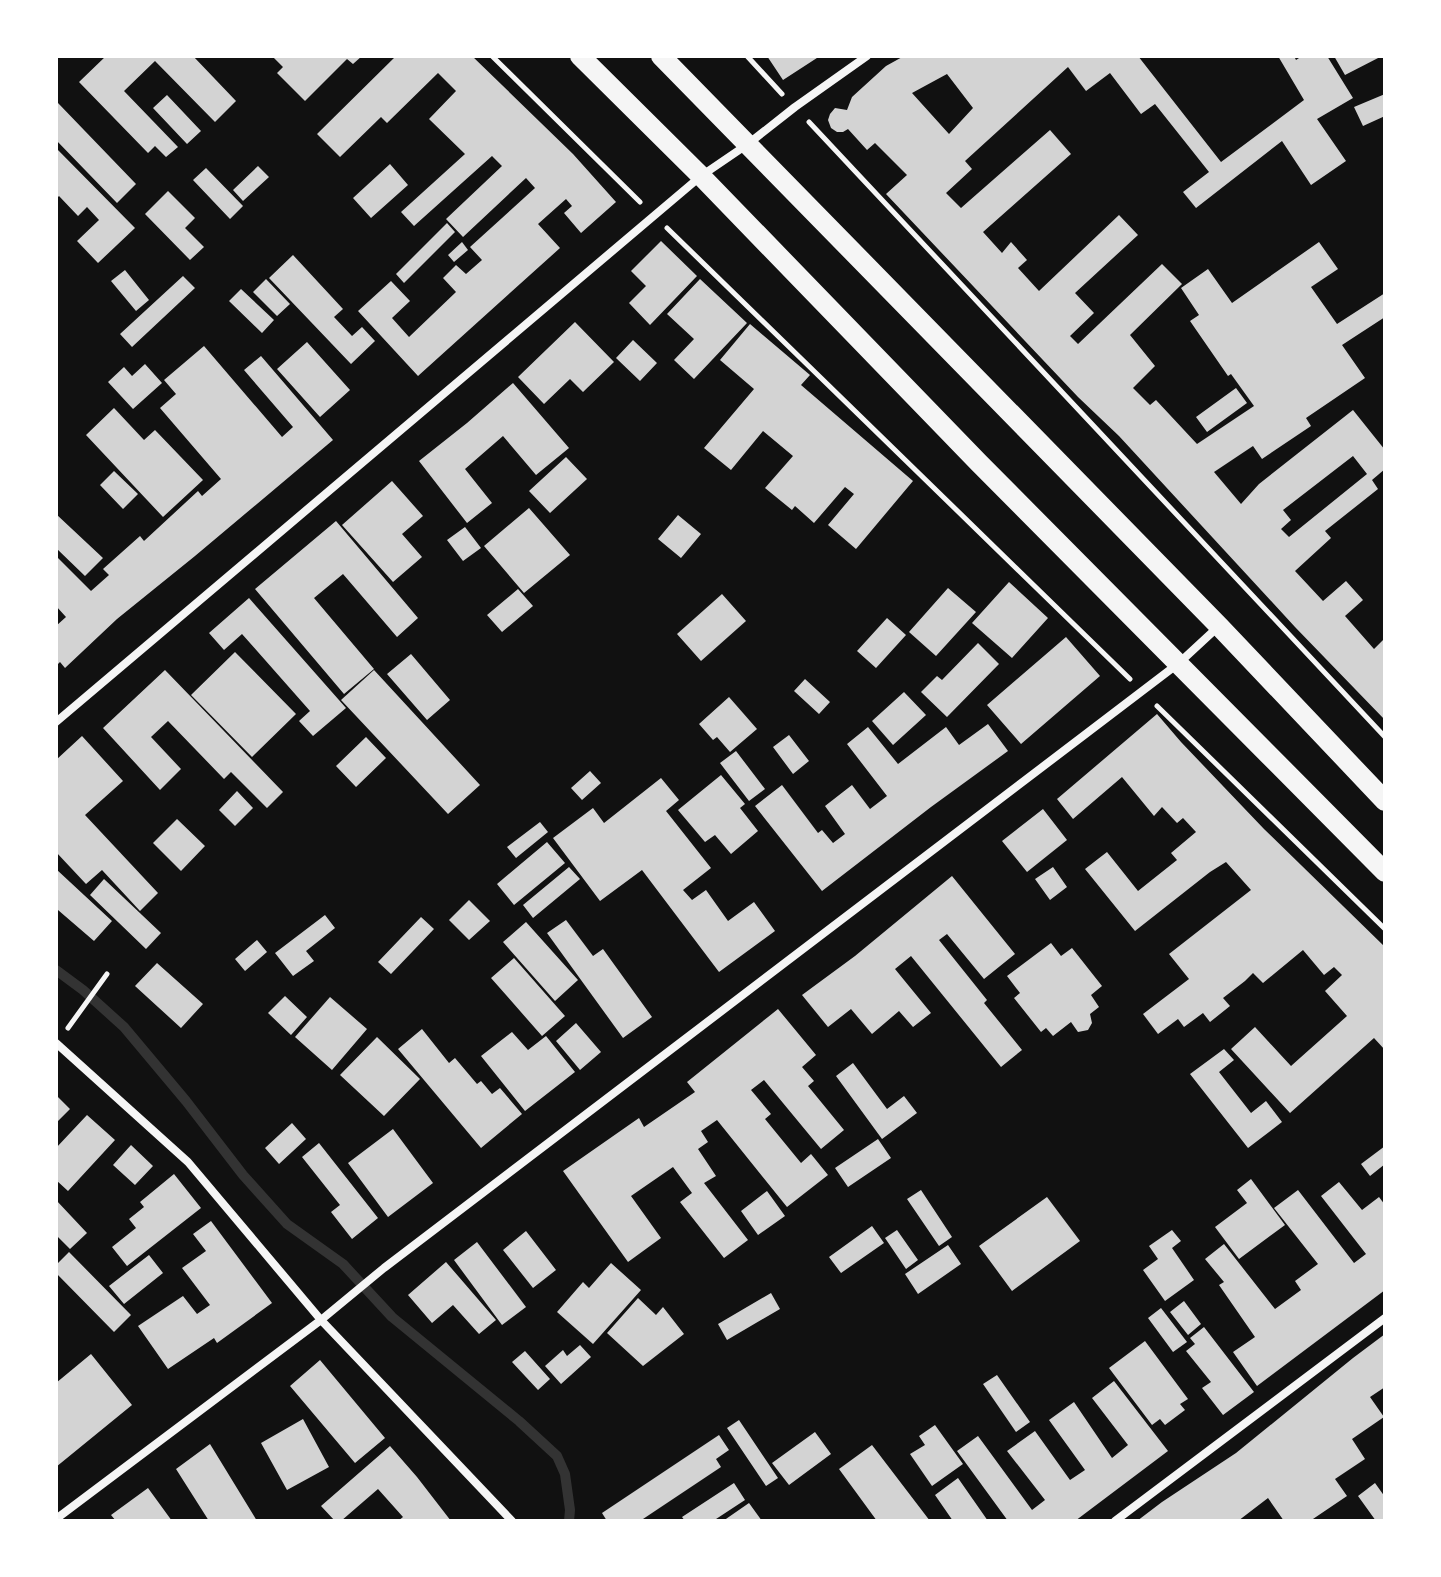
<svg xmlns="http://www.w3.org/2000/svg" width="1441" height="1577" viewBox="0 0 1441 1577" font-family="Merriweather,serif">
<rect width="100%" height="100%" fill="#111"/>
<g fill="none" stroke-linecap="round" stroke-linejoin="round">
<path stroke="#333" stroke-width="10" d="M56,970L83,990L124,1027L186,1101L243,1175L287,1224L343,1264L392,1317L519,1421L557,1456L565,1474L570,1510L569,1521"/>
</g>
<path fill="#d3d3d3" fill-rule="evenodd" d="M106,56H193L236,101L215,122L155,61L124,91L178,147L166,157L155,146L148,153L79,82Z
M272,56H362L353,64L347,59L305,101L277,73L283,67Z
M396,56H472L573,154L616,202L581,233L564,213L572,206L566,199L538,224L560,248L418,376L358,311L391,281L410,301L392,318L409,337L456,292L443,278L456,265L466,274L482,260L470,247L535,188L526,178L463,237L446,219L502,166L492,156L414,226L401,212L465,154L429,119L456,91L438,73L387,123L381,117L340,157L317,134Z
M767,56H820L783,80Z
M904,56H1138L1221,162L1304,100L1278,56H1294L1296,60L1302,56H1327L1353,98L1317,119L1346,161L1311,185L1282,141L1196,208L1183,192L1209,172L1155,104L1141,114L1110,73L1086,91L1068,67L965,161L972,169L946,193L961,208L1050,130L1071,154L983,232L1002,253L1011,242L1027,260L1018,268L1039,291L1119,215L1138,235L1075,293L1094,313L1070,336L1078,344L1162,264L1182,284L1130,335L1155,366L1133,388L1150,405L1156,400L1197,444L1254,406L1231,374L1228,376L1190,321L1199,315L1181,288L1208,269L1232,303L1319,242L1338,269L1311,287L1337,324L1385,293V317L1342,345L1365,378L1306,418L1311,426L1262,459L1253,446L1214,472L1241,504L1259,484L1353,410L1385,450V469L1372,480L1378,489L1325,531L1331,538L1295,571L1323,601L1346,581L1363,600L1345,616L1374,649L1385,638V720L1295,627L1119,436L1078,397L886,194L907,175L875,143L867,150L848,129L843,132H837L831,128L828,120L830,114L835,108L847,110L852,97L886,66ZM947,74L973,108L949,134L912,93ZM1353,456L1367,474L1289,537L1281,529L1291,520L1283,510Z
M1334,56H1382L1345,75Z
M1385,94V116L1363,126L1354,107Z
M167,95L201,131L187,144L153,108Z
M58,103L136,184L117,203L56,140V105Z
M56,148L135,228L98,263L77,241L99,220L87,207L78,216L59,196L56,199Z
M390,164L408,185L371,218L353,198Z
M258,166L269,177L243,201L233,190Z
M206,168L243,206L230,219L193,180Z
M168,191L195,218L185,228L204,247L190,260L145,214Z
M447,223L455,232L404,283L396,274Z
M661,241L697,276L650,325L629,303L646,286L631,271Z
M462,242L468,250L454,262L448,255Z
M293,255L343,309L334,317L352,336L362,327L375,341L351,364L269,278Z
M125,270L149,300L136,311L111,281Z
M183,276L195,288L132,347L120,334Z
M266,279L290,304L277,316L253,292Z
M700,279L747,323L694,379L674,360L694,339L667,314Z
M241,289L274,320L262,333L229,301Z
M575,322L614,362L583,392L570,379L544,404L518,377Z
M750,324L810,375L801,385L913,481L856,549L828,525L854,494L845,487L814,523L795,506L792,510L765,488L793,456L763,431L731,470L704,448L754,389L720,360Z
M633,340L657,363L640,381L616,358Z
M307,342L350,390L320,417L277,369Z
M204,346L282,437L293,427L244,370L261,356L333,440L195,556L117,619L65,668L60,662L56,666V626L66,617L56,606V556L91,591L109,575L103,569L140,536L144,541L198,491L202,496L221,479L160,408L176,394L164,380Z
M145,364L162,383L133,409L108,382L124,367L132,376Z
M513,383L569,448L536,475L503,436L465,469L492,503L467,523L419,461L467,423Z
M1236,388L1247,403L1207,432L1196,417Z
M114,408L144,440L155,430L203,480L163,517L86,435Z
M566,457L587,479L550,513L529,491Z
M114,471L138,494L123,509L100,485Z
M392,481L423,516L402,534L422,557L393,582L342,525Z
M529,508L570,555L524,593L484,546Z
M56,514L103,558L85,576L56,548Z
M678,515L701,534L681,558L658,539Z
M336,521L418,618L397,637L343,574L314,598L374,669L344,694L255,589Z
M465,527L481,548L463,561L447,540Z
M1009,582L1048,618L1012,658L972,623Z
M948,588L976,612L936,656L909,632Z
M518,589L533,606L502,632L487,615Z
M722,594L746,621L701,661L677,634Z
M249,598L346,708L313,736L299,721L310,711L242,634L224,650L209,633Z
M887,618L906,635L876,668L857,651Z
M1066,637L1100,676L1021,744L987,705Z
M978,643L999,664L947,717L921,692L937,676L942,680Z
M235,652L296,714L252,757L191,695Z
M411,654L450,700L427,720L387,674Z
M165,670L283,792L267,808L231,772L224,779L168,721L151,737L181,769L160,790L103,728Z
M374,670L480,785L448,814L341,700Z
M805,679L830,702L819,714L794,691Z
M904,692L926,715L893,745L872,721Z
M729,697L757,729L730,752L717,737L713,740L699,724Z
M1157,714L1181,742L1264,829L1385,947V1050L1374,1038L1290,1113L1231,1049L1255,1027L1291,1066L1347,1016L1325,991L1342,975L1334,967L1324,975L1303,950L1263,983L1253,973L1245,981L1223,998L1230,1006L1210,1022L1203,1013L1184,1027L1178,1019L1158,1034L1143,1014L1189,979L1169,954L1251,890L1226,862L1210,872L1135,931L1085,869L1107,852L1138,891L1177,860L1171,853L1196,832L1183,818L1177,823L1162,807L1154,816L1122,777L1073,819L1057,799Z
M988,724L1008,751L931,807L822,891L755,806L782,785L818,833L822,830L833,843L845,834L825,806L852,785L870,809L887,796L847,744L868,727L898,764L946,727L959,745Z
M789,735L809,761L793,774L773,747Z
M82,736L123,781L85,815L158,893L140,911L102,870L86,884L56,852V760Z
M366,737L386,758L356,787L336,766Z
M736,751L765,789L749,801L720,763Z
M590,771L601,783L582,800L571,788Z
M721,775L745,804L740,808L758,831L731,854L715,835L705,842L678,810Z
M661,778L679,800L666,811L711,868L683,890L692,900L706,890L728,921L754,902L775,931L719,972L642,870L600,901L553,838L593,808L604,823Z
M237,791L253,808L235,826L219,810Z
M1043,809L1067,840L1027,872L1002,841Z
M177,819L205,846L181,871L153,843Z
M540,822L548,832L516,858L507,847Z
M547,842L565,863L514,905L497,884Z
M569,867L580,879L533,918L523,905Z
M1053,867L1067,887L1050,900L1035,879Z
M56,869L112,921L94,941L58,910L56,912Z
M952,876L1015,954L984,979L947,934L939,940L987,1000L984,1003L1022,1050L1001,1067L911,956L895,969L931,1013L913,1027L899,1011L872,1034L851,1009L828,1027L802,995L855,956Z
M104,879L161,933L146,949L90,895Z
M469,900L490,921L469,940L449,920Z
M325,915L335,928L306,951L314,961L293,976L275,953Z
M421,917L434,929L391,974L378,962Z
M566,920L593,956L603,949L652,1017L623,1038L547,933Z
M526,922L578,980L555,1001L503,942Z
M257,940L267,952L245,971L235,959Z
M1051,943L1061,956L1072,948L1102,986L1091,995L1099,1007L1090,1014L1092,1023L1088,1030L1078,1032L1071,1022L1053,1036L1046,1028L1041,1032L1014,998L1020,993L1007,976Z
M514,958L565,1016L542,1036L491,978Z
M157,963L203,1004L181,1028L135,986Z
M285,996L307,1017L291,1035L268,1013Z
M330,997L367,1029L332,1070L295,1037Z
M778,1009L816,1055L802,1067L814,1081L808,1086L844,1130L821,1149L764,1080L751,1090L771,1114L765,1119L801,1163L811,1154L828,1175L787,1207L717,1120L701,1131L708,1142L698,1149L716,1176L704,1183L748,1240L724,1258L680,1202L692,1193L673,1167L631,1196L661,1238L628,1262L563,1171L639,1118L644,1127L695,1092L687,1082Z
M576,1023L601,1052L580,1070L556,1041Z
M422,1029L449,1063L455,1058L477,1084L481,1081L492,1094L500,1088L522,1114L481,1148L398,1049Z
M512,1032L528,1050L546,1036L575,1072L525,1111L481,1056Z
M377,1037L420,1079L384,1116L340,1075Z
M1224,1049L1234,1060L1219,1072L1251,1113L1266,1101L1282,1122L1248,1148L1190,1074Z
M853,1063L887,1109L904,1096L917,1113L882,1139L836,1076Z
M56,1095L70,1109L56,1123Z
M87,1115L115,1140L68,1191L56,1180V1148Z
M292,1123L306,1139L279,1164L265,1148Z
M393,1129L433,1183L388,1217L348,1163Z
M878,1139L891,1158L848,1187L835,1168Z
M319,1143L378,1218L352,1239L331,1212L340,1205L302,1157Z
M131,1145L153,1166L135,1185L113,1165Z
M1385,1146V1164L1370,1176L1361,1164Z
M174,1174L201,1208L127,1266L112,1247L136,1228L129,1219L144,1207L140,1202Z
M1251,1179L1285,1225L1239,1259L1215,1227L1247,1203L1237,1190Z
M1339,1182L1362,1210L1379,1197L1385,1205V1290L1257,1386L1233,1352L1255,1337L1219,1285L1224,1282L1205,1259L1224,1244L1275,1309L1301,1290L1295,1281L1318,1264L1274,1208L1298,1190L1354,1263L1366,1254L1321,1196Z
M921,1190L952,1237L939,1246L907,1199Z
M767,1191L785,1216L758,1235L741,1211Z
M1047,1197L1080,1241L1012,1291L979,1246Z
M56,1200L87,1233L70,1249L56,1235Z
M211,1221L272,1303L217,1343L214,1338L168,1369L138,1326L183,1296L197,1314L210,1305L182,1268L206,1251L193,1234Z
M872,1226L884,1243L841,1273L829,1257Z
M897,1230L918,1260L906,1269L885,1238Z
M1172,1230L1181,1241L1172,1248L1194,1280L1165,1301L1143,1270L1158,1259L1149,1246Z
M526,1231L556,1270L533,1288L503,1250Z
M477,1242L526,1307L502,1325L454,1260Z
M948,1245L961,1264L918,1294L905,1274Z
M69,1252L131,1315L114,1332L56,1273V1265Z
M149,1255L163,1273L124,1304L109,1286Z
M446,1262L496,1320L479,1334L453,1305L432,1323L408,1295Z
M611,1263L641,1290L593,1344L557,1312L583,1282L589,1288Z
M771,1293L780,1309L727,1340L718,1324Z
M638,1298L656,1315L663,1307L684,1334L643,1366L607,1333Z
M1184,1301L1201,1324L1188,1335L1170,1312Z
M1161,1308L1187,1342L1173,1352L1148,1318Z
M1204,1327L1254,1392L1223,1415L1202,1388L1211,1382L1186,1351L1195,1344L1190,1338Z
M1385,1334V1387L1370,1397L1384,1417L1352,1439L1365,1459L1335,1479L1347,1496L1310,1521H1284L1268,1498L1238,1521H1137L1162,1502L1236,1453L1353,1358Z
M1145,1341L1188,1399L1180,1404L1185,1410L1165,1425L1160,1419L1152,1425L1109,1368Z
M580,1345L591,1357L561,1384L545,1366L563,1350L567,1356Z
M525,1351L550,1379L538,1390L512,1362Z
M91,1354L132,1405L56,1467V1383Z
M320,1360L385,1438L355,1463L290,1386Z
M997,1375L1030,1422L1016,1432L983,1384Z
M1114,1381L1168,1451L1075,1521H1008L957,1451L978,1436L1032,1510L1045,1500L1007,1451L1035,1431L1070,1480L1085,1470L1049,1420L1074,1402L1112,1458L1128,1445L1092,1398Z
M303,1419L329,1467L287,1490L261,1443Z
M739,1420L778,1478L766,1486L727,1428Z
M935,1425L963,1464L932,1486L910,1454L925,1445L919,1436Z
M815,1432L831,1454L789,1485L772,1463Z
M719,1435L729,1450L716,1459L721,1467L640,1521H607L602,1513Z
M210,1444L257,1521H209L176,1469Z
M872,1445L930,1521H877L839,1469Z
M390,1446L417,1477L451,1521H398L403,1517L378,1489L341,1521H335L321,1506Z
M958,1478L988,1521H953L935,1495Z
M734,1483L745,1500L713,1521H685L682,1517Z
M1375,1483L1385,1497V1521H1376L1358,1496Z
M148,1488L172,1521H116L111,1515Z
M749,1503L762,1521H723Z"/>
<g fill="none" stroke-linecap="round" stroke-linejoin="round">
<path stroke="#f5f5f5" stroke-width="5" d="M492,56L640,202
M747,56L782,94
M809,122L1385,737
M667,228L1130,679
M1157,706L1385,929
M68,1028L107,974"/>
<path stroke="#f5f5f5" stroke-width="8" d="M56,722L701,176L748,144L795,107L867,56
M56,1043L188,1162L321,1320L512,1521
M56,1519L321,1320L384,1268L1179,663L1219,626
M1115,1521L1385,1318"/>
<path stroke="#f5f5f5" stroke-width="20" d="M580,56L701,176L979,463L1385,872
M661,56L1219,626L1385,801"/>
</g>
<rect width="1441" height="1577" fill="none" stroke="#ffffff" stroke-width="116"/>
</svg>
